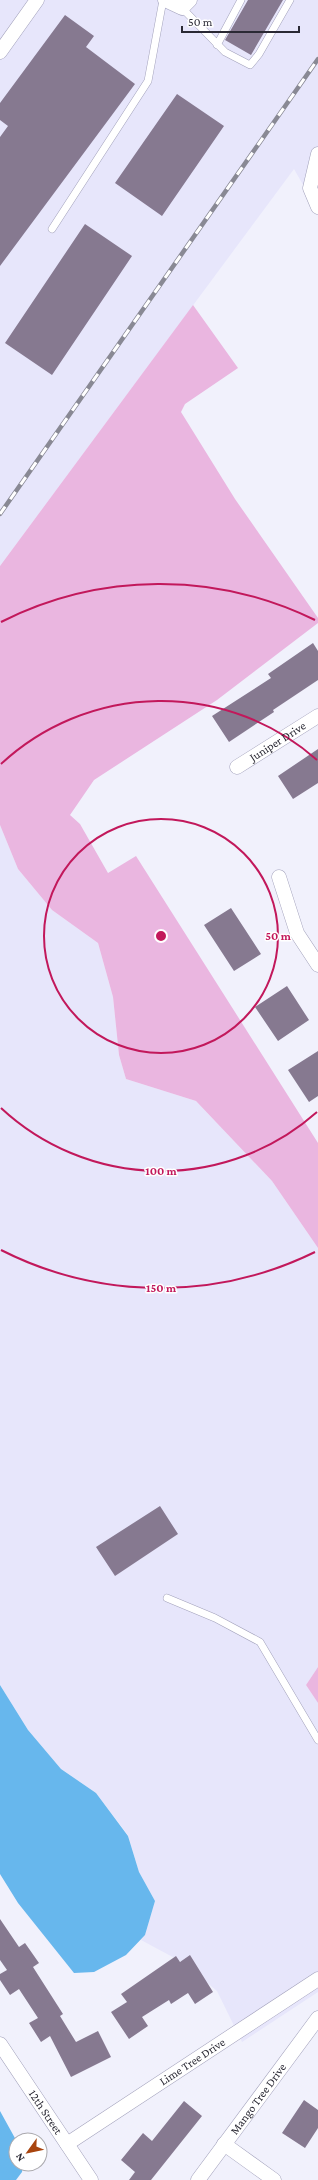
<svg xmlns="http://www.w3.org/2000/svg" width="318" height="2180" viewBox="0 0 318 2180" font-family="'Crimson Pro',serif">
<rect width="100%" height="100%" fill="#f1f1fc"/>
<path fill="#e7e6fb" d="M0,0H318V211L294,169L0,566Z
M0,825L18,869L52,910L98,943L113,997L119,1055L126,1079L196,1101L272,1181L318,1248V1667L306,1685L318,1703V1992L242,2042L217,1991L182,1962L141,1940L145,1935L155,1901L139,1872L128,1835L96,1793L61,1769L28,1730L0,1685Z"/>
<path fill="#eab6e0" d="M193,305L238,368L185,404L181,412L235,499L318,618V623L217,700L94,780L70,815L80,824L108,873L136,856L318,1143V1248L272,1181L196,1101L126,1079L119,1055L113,997L98,943L52,910L18,869L0,825V566Z
M318,1667V1703L306,1685Z"/>
<path fill="#67b7ed" d="M0,1685L28,1730L61,1769L96,1793L128,1836L139,1872L155,1901L145,1935L126,1955L94,1972L74,1973L18,1903L0,1874Z
M0,2111L16,2140V2164H23L22,2172L16,2180H0Z"/>
<path fill="#867990" d="M248,0H283L251,55L225,40Z
M65,15L94,36L86,47L135,84L0,266V137L8,126L0,120V103Z
M177,94L224,126L162,216L115,183Z
M85,224L132,256L52,375L5,343Z
M313,643L318,651V680L273,710L274,712L229,742L212,716L271,678L268,674Z
M318,749V783L293,799L278,776Z
M231,908L261,954L234,971L204,925Z
M287,986L309,1020L278,1041L255,1007Z
M318,1051V1096L309,1102L288,1070Z
M160,1506L178,1534L115,1576L96,1547Z
M0,1919L19,1947L25,1943L39,1963L33,1967L63,2014L60,2016L76,2042L98,2031L111,2057L71,2077L50,2036L41,2042L29,2023L38,2018L19,1989L10,1995L0,1980V1974L7,1970L0,1960Z
M190,1955L213,1992L195,2004L188,1993L171,2004L169,2000L142,2017L148,2026L129,2039L111,2012L127,2002L121,1994L176,1956L180,1962Z
M304,2100L318,2110V2128L305,2148L282,2133Z
M184,2101L202,2116L151,2180H129L135,2172L121,2160L143,2133L152,2141Z"/>
<g fill="none" stroke-linecap="round" stroke-linejoin="round">
<defs>
<path id="service" d="M182,8L225,52L250,65L259,54L290,0
M217,45L241,0
M52,229L148,81L163,0
M167,1598L215,1618L260,1642L318,1740"/>
<g id="minor">
<path d="M165,0L182,8L190,0"/>
<path d="M0,52L37,0"/>
<path d="M318,154L310,188L318,207"/>
<path id="s1" d="M237,767L318,716"/>
<path d="M279,877L297,933L318,965"/>
<path id="s2" d="M0,2044L91,2180"/>
<path id="s3" d="M67,2144L318,1979"/>
<path d="M224,2144L274,2180"/>
<path id="s4" d="M198,2180L318,2018"/>
</g>
</defs>
<use href="#service" stroke="#a2a1bb" stroke-width="8"/>
<use href="#minor" stroke="#a2a1bb" stroke-width="15"/>
<use href="#service" stroke="#fff" stroke-width="7"/>
<use href="#minor" stroke="#fff" stroke-width="14"/>
<defs>
<path id="rail" d="M0,514L318,59"/>
</defs>
<use href="#rail" stroke="#898994" stroke-width="4.5"/>
<use href="#rail" stroke="#fff" stroke-width="3" stroke-dasharray="9" stroke-linecap="butt"/>
</g>
<g fill="none" stroke="#c2185b" stroke-width="2">
<circle cx="161" cy="936" r="117"/>
<path d="M317 1112A235 235 0 0 1 1 1108M1 764A235 235 0 0 1 317 760"/>
<path d="M315 1252A352 352 0 0 1 1 1250M1 622A352 352 0 0 1 315 620"/>
</g>
<g text-anchor="middle" stroke-width="3" stroke-linejoin="round" paint-order="stroke">
<g font-size="12" fill="#2a2934" stroke="#fff">
<text dy="4" stroke="none"><textPath href="#s1" startOffset="48">Juniper Drive</textPath></text>
<text dy="4" stroke="none"><textPath href="#s3" startOffset="150">Lime Tree Drive</textPath></text>
<text dy="4" stroke="none"><textPath href="#s4" startOffset="101">Mango Tree Drive</textPath></text>
<text dy="4" stroke="none"><textPath href="#s2" startOffset="82">12th Street</textPath></text>
</g>
</g>
<circle cx="161" cy="936" r="6" fill="#c2185b" stroke="#fff" stroke-width="2"/>
<g font-size="12" text-anchor="middle" font-weight="bold" fill="#c2185b" stroke="#fff" stroke-width="3" stroke-linejoin="round" paint-order="stroke">
<text x="278" y="940">50 m</text>
<text x="161" y="1175">100 m</text>
<text x="161" y="1292">150 m</text>
</g>
<g transform="translate(28 2152) rotate(237)"><circle r="19" fill="#ffffff" stroke="#aaa9ae"/>
<path d="M0-3L7 15L0 10L-7 15Z" fill="#a8440e"/>
<text y="-6" font-size="11" font-weight="bold" text-anchor="middle" fill="#2a2934">N</text>
</g>
<path d="M182 26v6h117v-6" fill="none" stroke="#2a2934" stroke-width="2"/>
<text x="188" y="26" font-size="12" fill="#2a2934" stroke="#ffffff" stroke-width="3" paint-order="stroke">50 m</text>
</svg>
